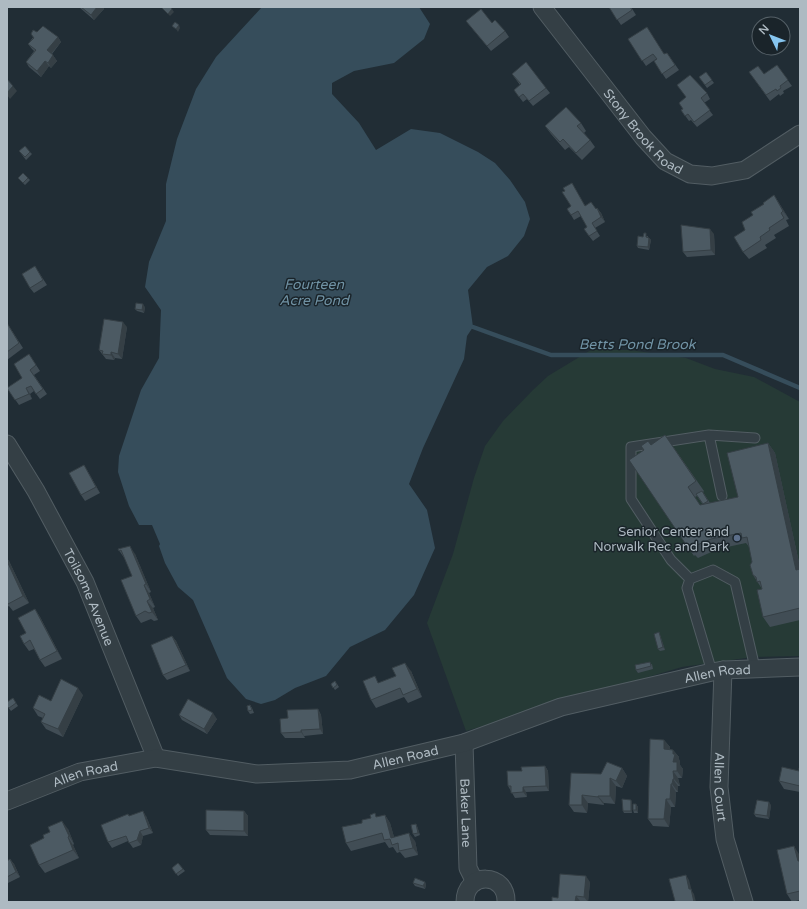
<svg xmlns="http://www.w3.org/2000/svg" width="807" height="909" viewBox="0 0 807 909" font-family="'Varela Round',sans-serif">
<rect width="100%" height="100%" fill="#212d35"/>
<path fill="#263a36" d="M591,350H630L686,358L715,369L754,377L800,402V656L753,657L682,667L466,731L427,623L453,554L474,478L485,446L503,421L533,390L548,376Z"/>
<path fill="#364d5b" d="M262,7H419L430,24L424,39L394,63L354,71L332,83V94L359,123L376,150L411,129L440,133L478,152L495,163L510,180L525,202L530,219L524,236L508,256L487,267L468,290L473,327L467,336L464,359L423,448L409,484L427,510L435,548L414,595L385,630L350,647L326,676L295,688L275,700L261,704L246,699L227,678L193,600L178,587L165,563L159,546L160,544L152,525H139L129,506L118,472L119,456L141,390L159,358L161,310L145,287L149,262L166,221V184L177,139L196,89L216,57Z"/>
<g fill="none" stroke-linecap="round" stroke-linejoin="round">
<path stroke="#364d5b" stroke-width="4.5" d="M473,327L551,355H723L800,388"/>
<defs>
<path id="lane" d="M709,435L755,438
M690,579L671,560L631,499V447L709,435L722,496
M712,672L687,588L690,579L713,570L735,582L755,668"/>
<g id="street">
<path id="s1" d="M542,7L643,137L665,161L690,174L712,176L745,170L800,134"/>
<path id="s2" d="M7,444L36,491L85,582L156,758"/>
<path id="s3" d="M723,670L719,787L725,839L744,902"/>
<path id="s4" d="M464,743L468,868L475,882"/>
<path id="s5" d="M7,801L80,772L156,758L257,774L350,770L464,743L561,707L712,672L723,670L800,667"/>
<path d="M465,902C465,871 507,872 506,902"/>
</g>
</defs>
<use href="#lane" stroke="#525d63" stroke-width="11"/>
<use href="#street" stroke="#525d63" stroke-width="19"/>
<use href="#lane" stroke="#343f45" stroke-width="9"/>
<use href="#street" stroke="#343f45" stroke-width="17"/>
</g>
<path fill="#414d55" fill-rule="evenodd" d="M79,7H103L104,9L94,20Z
M609,7H631L636,15L621,25Z
M466,21L492,23L505,31L509,37L491,51Z
M37,32L58,37L61,42L52,54L57,61L51,68L49,66L41,77L29,67L26,62L34,51L32,49L28,44Z
M628,39L665,54L667,53L679,70L666,79L654,61L657,59H656L646,66Z
M777,65L792,86L783,91L784,93L780,96L779,94L770,101L749,72L764,74Z
M706,72L714,83L707,88L699,77Z
M512,74L546,88L550,93L533,106L527,99L523,102L514,90L520,85Z
M707,93L710,99L704,103L713,115L697,127L691,120L689,121L681,110Z
M581,123L586,131L584,133L590,140L595,147L582,160L569,147L565,150L551,134L545,126Z
M19,151L30,152L32,154L26,160Z
M18,178H28L30,180L25,185Z
M572,183L585,206L596,209L597,208L601,213L605,222L595,228L600,236L593,241L589,236L587,227L581,216L574,220L571,215V206L565,191Z
M774,195L789,219L786,220L789,226L774,235L776,238L765,245L767,248L749,259L743,252L745,230L753,215Z
M714,234L715,255L687,257L683,252Z
M648,236V238H649L651,240L649,250L638,248L637,246L643,237Z
M38,271L47,285L34,293L30,288Z
M145,307L144,313L137,311L135,309Z
M7,323L23,348L7,360Z
M127,327L122,359L115,358L114,360L106,359L99,350Z
M29,354L40,371L34,375L47,394L40,399L34,391L30,394L32,399L19,405L7,388L22,378Z
M665,435L704,491L703,492L710,503L738,497L768,443L775,453L800,567V620L770,627L763,617L762,589L753,575L752,562L750,548L746,543L718,549L698,558L695,555L694,556L687,546L644,450ZM697,496L703,505H700L695,497Z
M84,465L87,470L100,493L85,501L81,495Z
M118,549L135,554L151,592L149,593L155,607L153,608L158,620L154,621L151,619L141,623L136,616L132,576L125,559Z
M7,558L9,561L29,603L13,611L9,606L7,607Z
M35,609L40,617L62,659L45,667L40,660L34,649L29,651L24,644L26,633Z
M659,632L665,650L660,651L658,649Z
M172,636L176,641L190,671L167,680L163,675Z
M652,664L653,669L638,673L636,670Z
M411,671L422,697L408,703L404,697L376,708L371,700L380,683Z
M335,681L339,687L335,690L331,684Z
M83,695L63,737L46,729L41,722L43,718L38,716L33,708L51,701Z
M13,698L18,706L11,711L7,706Z
M250,705L252,708L254,713L250,714L248,711Z
M318,709L321,715L323,734L304,736L305,738H285L281,733L288,718Z
M179,715L217,719L207,734L182,720Z
M664,740L670,747V749L673,750L679,757V759L680,762V765L683,769L682,778H678L680,786H678V792H676L675,807H671L669,827L653,826L648,819Z
M545,766L548,771L549,791L526,792L527,797L515,798L508,786L522,771Z
M622,768L627,776L622,788L616,786L615,804L604,803V805L588,803L587,813L574,812L569,805L601,774Z
M800,768V792L784,789L779,781L799,771Z
M631,800L632,803V813H624L623,811Z
M636,804L638,807V813H634L633,810Z
M771,805L769,819L756,817L754,814Z
M244,811L248,816V836L210,835L206,830Z
M385,815L390,823L394,837L415,841L418,855L405,858L400,852L397,853L393,847L389,848L385,842L351,851L346,843L362,823L378,817Z
M129,816H146L153,833L143,836L141,845L133,848L128,841L112,848L108,842Z
M416,824L417,826L420,835L415,837L413,834Z
M68,829L74,844L73,845L79,858L45,873L39,865Z
M799,854L800,856V900L792,902L787,894Z
M10,859L14,864L20,877L8,883L7,881V861Z
M178,863L185,871L178,876L172,868Z
M425,882L426,885L425,889L415,886L413,883Z
M590,882L588,902L580,901V902H552L558,898Z"/>
<path fill="#353f45" d="M97,7H103L104,9L94,20L91,15Z
M172,9L174,12L170,16L168,14Z
M179,25L180,28L178,32L176,29Z
M58,37L61,42L50,55L47,50Z
M53,55L57,61L51,68L48,63Z
M45,61L49,66L41,77L37,71Z
M13,86L17,91L10,99L7,95V93Z
M774,195L789,219L783,211Z
M597,208L601,213L605,222L601,217Z
M710,229L714,234L715,255L711,250Z
M649,238L651,240L649,250L648,247Z
M143,304L145,307L144,313L142,310Z
M123,322L127,327L122,359L118,354Z
M111,352L115,358L114,360L111,355Z
M26,388L30,394L32,399L29,394Z
M768,443L775,453L800,567V576L796,570Z
M84,465L87,470L100,493L96,487Z
M130,546L135,554L151,592L146,584Z
M7,558L9,561L29,603L23,596L7,561Z
M144,585L149,593L155,607L150,599Z
M147,601L153,608L158,620L152,612Z
M35,609L40,617L62,659L57,651Z
M659,632L665,650L663,647Z
M172,636L176,641L190,671L186,665Z
M405,663L411,671L422,697L417,689Z
M78,688L83,695L63,737L58,729Z
M318,709L321,715L323,734L320,729Z
M213,713L217,719L207,734L204,729Z
M301,730L305,738L301,732Z
M664,740L670,747L669,757L664,749Z
M673,750L679,757V759L680,762V765L683,769L682,778L677,771L673,762Z
M545,766L548,771L549,791L546,786Z
M622,768L627,776L622,788L616,781Z
M673,771L678,778L680,786L674,779Z
M610,778L616,786L615,804L610,796Z
M673,779L678,786V792L672,784Z
M671,784L676,792L675,807L670,799Z
M523,787L526,792L527,797L523,792Z
M582,795L588,803L587,813L582,805Z
M598,796L604,803V805L598,797Z
M666,799L671,807L669,827L664,819Z
M631,800L632,803V813L631,811Z
M769,802L771,805L769,819L767,816Z
M636,804L638,807V813L636,810Z
M143,811L146,816L153,833L149,828Z
M244,811L248,816V836L244,831Z
M385,815L390,823L396,844L391,838Z
M62,821L68,829L74,844L69,836Z
M416,824L417,826L420,835L418,833Z
M140,831L143,836L141,845L137,840Z
M409,833L415,841L418,855L413,848Z
M68,837L73,845L79,858L73,850Z
M794,846L799,854L800,865L798,861Z
M10,859L14,864L20,877L16,872Z
M686,875L689,880L692,891L694,894L696,902H694L689,889Z
M586,876L590,882L588,902L584,897Z
M425,882L426,885L425,889L423,886Z
M576,896L580,901V902H575Z"/>
<path fill="#4c5a63" stroke="#353f45" d="M81,7H97L91,15Z
M163,7H170L172,9L168,14L162,8Z
M609,7H630L632,10L617,20Z
M481,9L492,23L495,20L505,31L487,46L466,21Z
M175,22L179,25L176,29L172,26Z
M43,26L58,37L47,50L53,55L48,63L45,61L37,71L26,62L36,50L28,44L34,38L31,34L33,30L37,32Z
M647,27L664,54L667,53L675,65L662,74L654,61L657,59L653,54L642,61L628,39Z
M526,62L546,88L529,101L523,94L519,97L514,90L521,84L512,74Z
M777,65L788,80L780,86L781,88L777,91L776,89L766,95L749,72L758,66L764,74Z
M706,72L712,80L705,85L699,77Z
M690,75L707,93L701,98L710,110L694,122L688,114L685,116L681,110L683,109L679,103L686,97L677,85Z
M7,79L13,86L7,93Z
M566,107L581,123L577,126L590,140L576,153L563,139L560,142L545,126Z
M25,146L30,152L25,157L19,151Z
M23,173L28,178L23,183L18,178Z
M572,183L585,206L591,202L596,209L597,208L601,217L592,223L597,231L589,236L584,229L587,227L578,211L571,215L567,209L571,206L562,192L565,191L563,188Z
M774,195L783,211L781,213L784,218L769,228L770,230L760,237L761,240L743,252L734,237L745,230L742,222L753,215L751,212L764,204L763,203Z
M681,225L710,229L711,250L683,252Z
M644,233H646V237L649,238L648,247L637,246L638,236L643,237Z
M35,266L43,280L30,288L22,274Z
M136,303L143,304L142,310L135,309Z
M104,319L123,322L118,354L111,352V355L102,354L103,351L99,350Z
M7,323L19,343L7,352Z
M29,354L36,365L30,370L43,389L36,394L31,386L26,388L29,394L15,400L7,388L22,378L14,364Z
M665,435L696,481L688,487L700,505L738,497L727,453L768,443L796,570L800,569V608L763,617L757,590L762,589L760,581L757,582L756,577L753,575L750,565L752,562L747,537L742,538L741,533L711,539L690,548L688,545L687,546L629,460L644,450L641,446L648,441L651,445Z
M84,465L96,487L81,495L69,473Z
M702,491L708,501L703,504L696,494Z
M130,546L146,584L144,585L150,599L147,601L152,612L149,613L145,611L136,616L121,580L132,576L121,550L119,551L118,549Z
M7,561L23,596L8,604L7,602Z
M35,609L57,651L40,660L30,640L24,644L20,636L26,633L18,618Z
M659,632L663,647L658,649L654,634Z
M172,636L186,665L163,675L151,645Z
M650,662L651,666L636,670L635,665Z
M405,663L417,689L403,695L400,688L371,700L363,681L375,676L378,683L396,676L392,668Z
M61,679L78,688L58,729L41,722L45,714L33,708L39,695L51,701Z
M335,681L337,685L333,688L331,684Z
M13,698L16,703L9,708L7,706V702Z
M188,699L213,713L204,729L179,715Z
M250,705L252,710L248,711L247,706Z
M318,709L320,729L301,730V732L281,733L280,719L288,718L287,710Z
M650,739L664,740V749L673,750V754H675L673,762H677V771H673L674,779H673L672,784H671L670,799H666L664,819H648Z
M607,762L622,768L616,781L610,778V796H598V797L582,795V805H569L571,773L601,774Z
M545,766L546,786L523,787V792L511,793V786H508L507,771H522L521,767Z
M782,767L799,771V768H800V786L779,781Z
M622,799L631,800V811H623Z
M757,800L769,802L767,816L754,814Z
M633,804H636V810H633Z
M206,810L244,811V831L206,830Z
M143,811L149,828L140,831L137,840L129,843L126,836L108,842L101,825L128,814L129,816Z
M375,813L376,817L385,815L391,838L409,833L413,848L399,851L398,843L392,845L390,839L384,840L382,833L346,843L342,827L362,823V820L371,818L370,815Z
M62,821L69,836L68,837L73,850L39,865L30,845L44,838L43,835L50,832L48,827Z
M416,824L418,833L413,834L411,825Z
M794,846L798,861H800V891L787,894L777,850Z
M10,859L16,872L7,877V861Z
M178,863L183,869L176,874L172,868Z
M560,874L586,876L584,897L576,896L575,902H552V897L558,898Z
M686,875L689,889H691L694,902H672L675,901L669,879Z
M415,878L425,882L423,886L413,883Z"/>
<circle fill="#5c6f8a" stroke="#1a242a" stroke-width="1.5" cx="737" cy="538" r="4"/>
<g text-anchor="middle" stroke-width="3" stroke-linejoin="round" paint-order="stroke">
<g font-size="13" fill="#aebac2" stroke="#1a242a">
<text dy="5" stroke="none"><textPath href="#s1" startOffset="161">Stony Brook Road</textPath></text>
<text dy="5" stroke="none"><textPath href="#s2" startOffset="174">Toilsome Avenue</textPath></text>
<text dy="5" stroke="none"><textPath href="#s5" startOffset="732">Allen Road</textPath></text>
<text dy="5" stroke="none"><textPath href="#s5" startOffset="408">Allen Road</textPath></text>
<text dy="5" stroke="none"><textPath href="#s5" startOffset="83">Allen Road</textPath></text>
<text dy="5" stroke="none"><textPath href="#s3" startOffset="117">Allen Court</textPath></text>
<text dy="5" stroke="none"><textPath href="#s4" startOffset="70">Baker Lane</textPath></text>
</g>
<g font-size="13" fill="#aebac2" stroke="#1a242a" text-anchor="end">
<text x="729" y="536">Senior Center and<tspan x="729" dy="15">Norwalk Rec and Park</tspan></text>
</g>
<g font-size="14" font-style="italic" fill="#7092a4" stroke="#1a242a">
<text x="314" y="289">Fourteen<tspan x="314" dy="16">Acre Pond</tspan></text>
<text x="637" y="349">Betts Pond Brook</text>
</g>
</g>
<rect width="807" height="909" fill="none" stroke="#aebac2" stroke-width="16"/>
<g transform="translate(771 36) rotate(313)"><circle r="19" fill="#1a242a" stroke="#556067"/>
<path d="M0-3L7 15L0 10L-7 15Z" fill="#86c5ef"/>
<text y="-6" font-size="11" font-weight="bold" text-anchor="middle" fill="#aebac2">N</text>
</g>
</svg>
